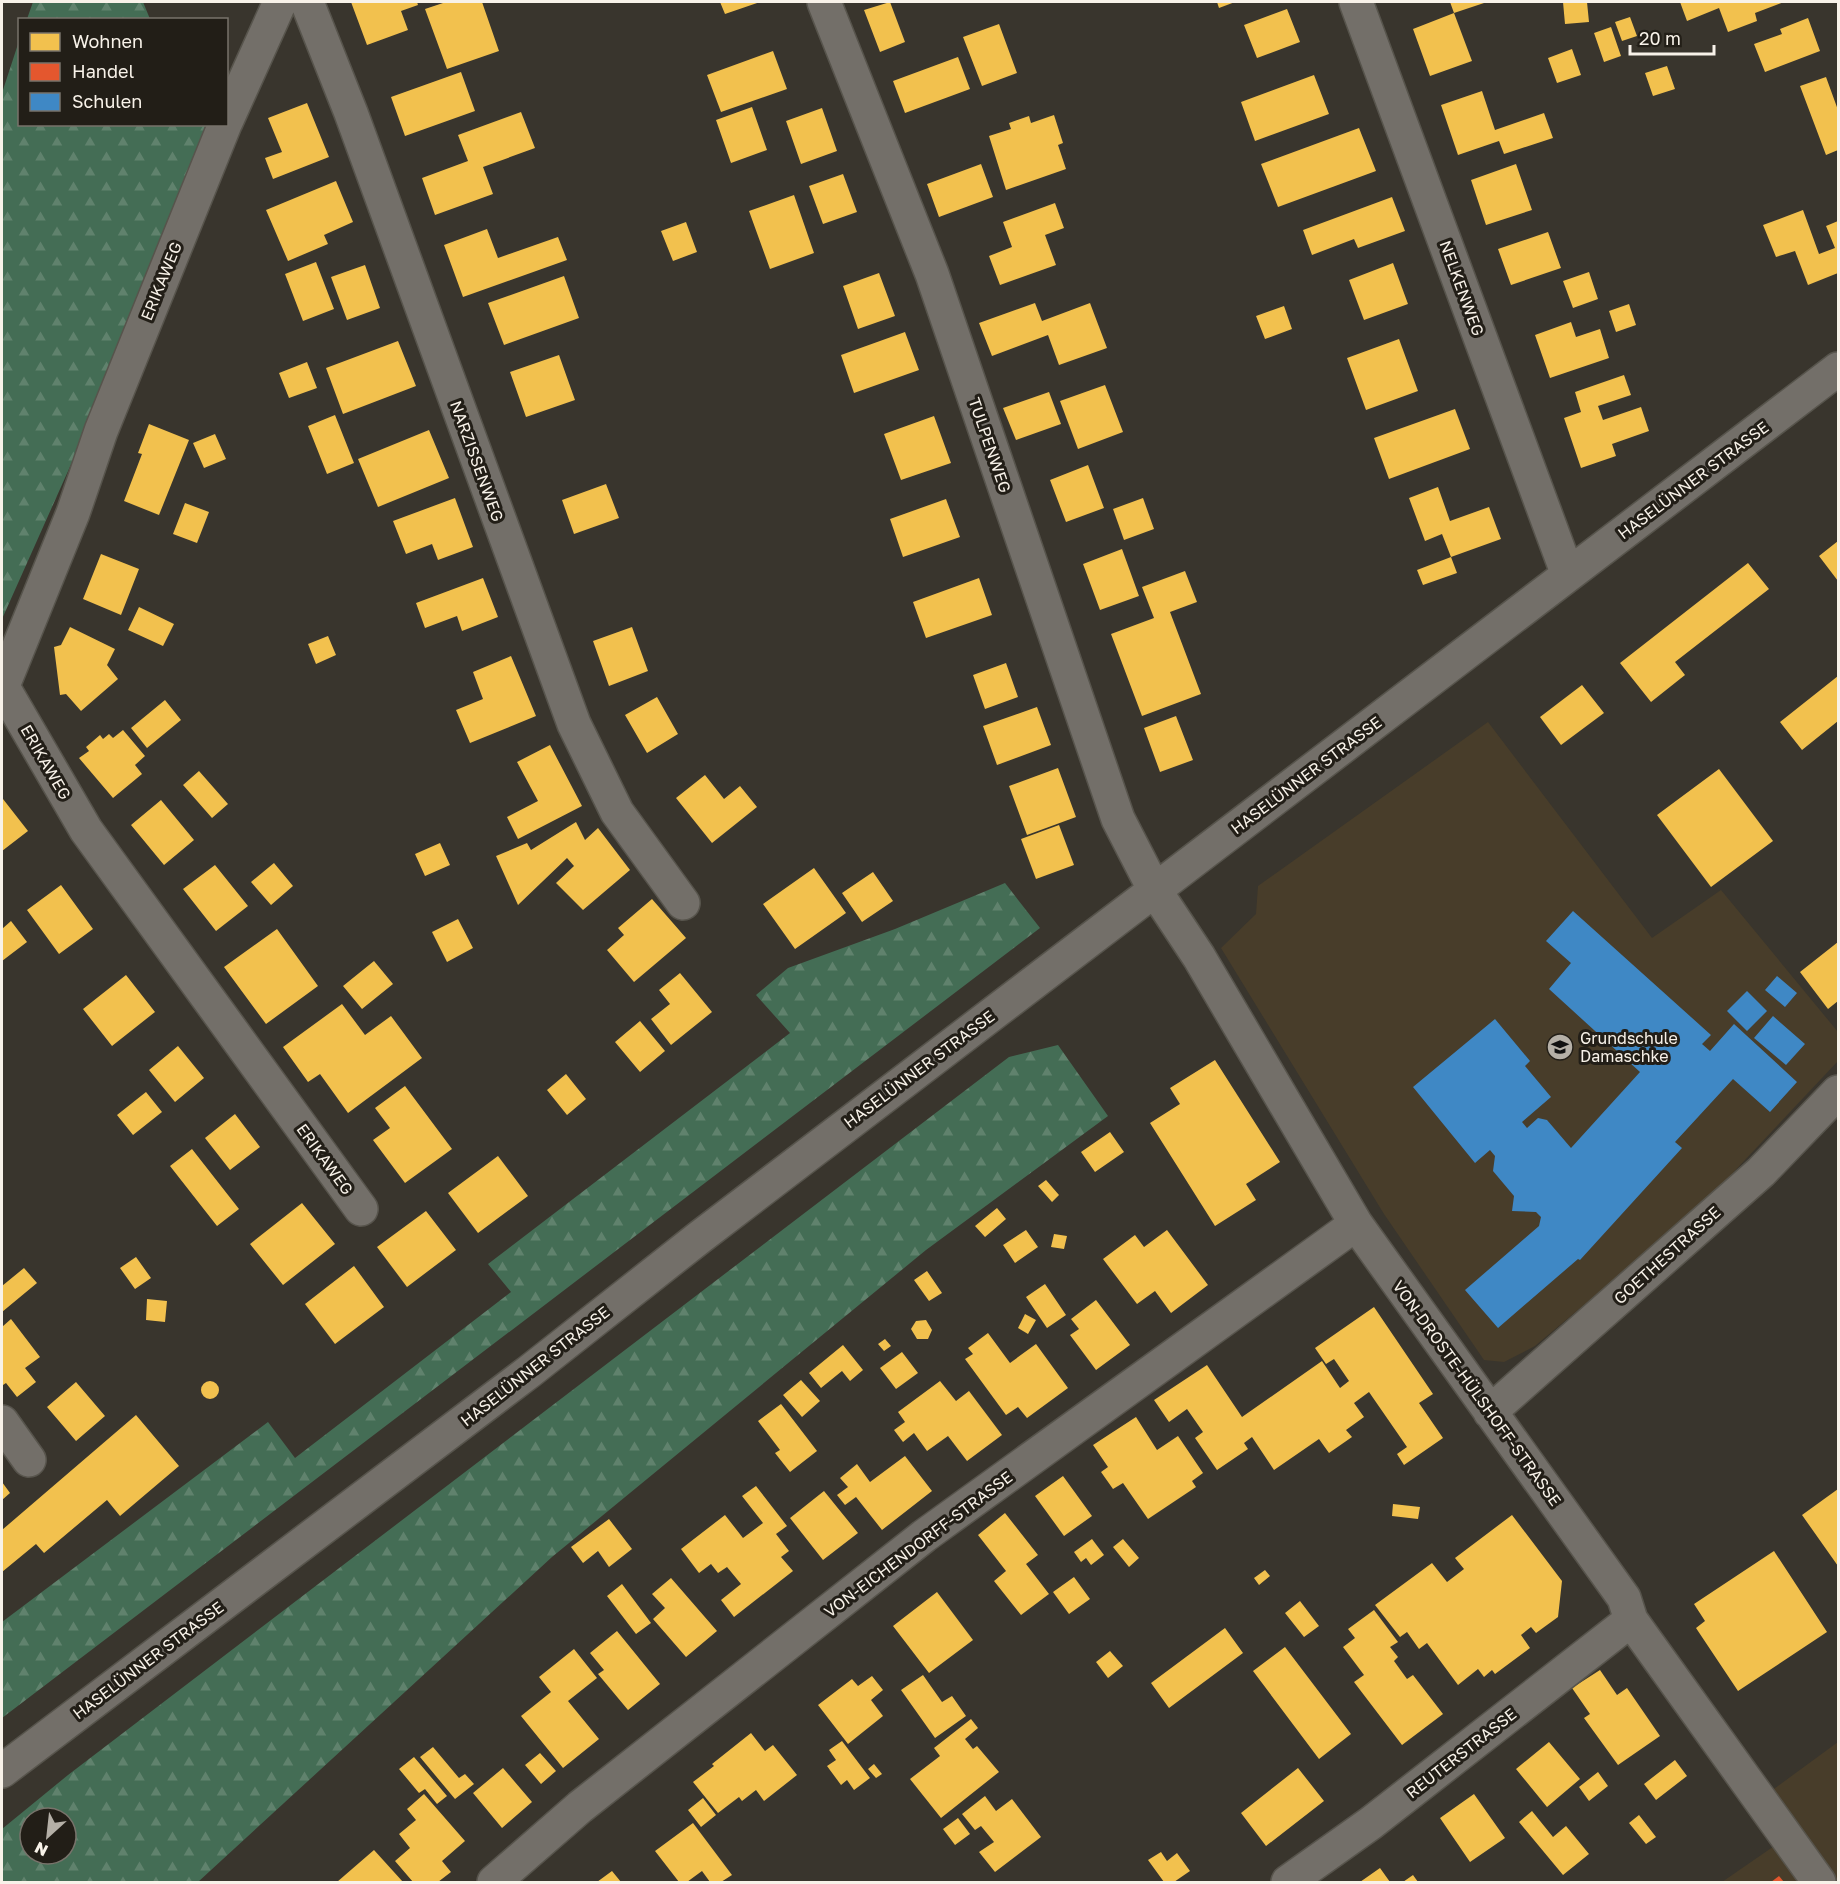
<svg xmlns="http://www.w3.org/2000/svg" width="1840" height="1884" viewBox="0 0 1840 1884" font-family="'Golos Text',sans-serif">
<defs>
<pattern id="forest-firs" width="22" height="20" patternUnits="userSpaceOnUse" patternTransform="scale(1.5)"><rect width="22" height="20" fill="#446d55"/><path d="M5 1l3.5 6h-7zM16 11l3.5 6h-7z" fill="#60826d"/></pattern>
</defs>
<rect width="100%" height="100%" fill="#39352d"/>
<path fill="#483d2a" d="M1488,722L1652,938L1721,890L1838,1032V1061L1728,1178L1653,1247L1535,1346L1504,1362L1484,1360L1384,1214L1221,948L1256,914L1258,886Z
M1838,1742V1882H1722L1790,1835L1767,1794Z"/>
<path fill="url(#forest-firs)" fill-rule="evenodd" d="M33,2H143L150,19H27Z
M19,41L20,124L216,125L148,292L2,619V93Z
M1005,883L1040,928L2,1718V1622L268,1422L295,1458L511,1292L488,1264L790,1033L756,995L788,968L895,929Z
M1058,1045L1108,1116L926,1250L552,1557L198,1882H2V1829L68,1775L1009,1057ZM30,1818H66V1854H30Z"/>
<path fill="#f2c14e" d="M351,2H417L418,5L401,11L408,30L367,45Z
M446,2H482L499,51L447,69L425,9Z
M720,2H760L725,14Z
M890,2L905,42L880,52L864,10Z
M1217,2H1235L1219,8Z
M1450,2H1487L1454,13Z
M1563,2H1587L1589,22L1565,24Z
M1680,2H1784L1755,13L1757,21L1728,32L1719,8L1687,21Z
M1287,9L1300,42L1257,58L1244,25Z
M1454,13L1472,61L1430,76L1413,29Z
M1630,17L1637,36L1622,41L1615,22Z
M1808,18L1820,51L1765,72L1754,44L1782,34L1780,29Z
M999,24L1017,73L982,86L963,37Z
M1611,27L1621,56L1604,62L1594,33Z
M1572,49L1581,75L1557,83L1548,58Z
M773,51L787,89L721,112L707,75Z
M958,57L970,89L905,113L893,81Z
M1667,66L1675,89L1653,96L1645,73Z
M461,72L475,111L405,136L391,97Z
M1314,75L1329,114L1255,141L1241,102Z
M1826,77L1838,110V150L1826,155L1800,86Z
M1482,91L1495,130L1544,113L1553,138L1504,154L1499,141L1458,155L1441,105Z
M307,103L329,157L273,179L265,158L282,152L268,118Z
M752,107L767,150L731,163L716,120Z
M822,108L837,151L801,164L786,121Z
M521,112L535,148L483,167L493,194L435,215L422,178L468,161L458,135Z
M1054,115L1063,143L1058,145L1066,169L1006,190L989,136L1011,129L1009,123L1029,116L1031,123Z
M1359,128L1376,171L1278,207L1261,164Z
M981,164L993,197L939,217L927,184Z
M1516,164L1532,210L1486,225L1471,180Z
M843,174L857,212L823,224L809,186Z
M336,181L353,222L324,235L328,244L288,261L266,210Z
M794,195L814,253L770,269L749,211Z
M1392,197L1405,231L1358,248L1354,239L1312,255L1303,230Z
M1055,203L1064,228L1045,235L1056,265L1000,285L989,256L1012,247L1003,222Z
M1803,210L1819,254L1835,248L1826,226L1838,221V273L1808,285L1795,251L1776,257L1763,225Z
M686,222L697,252L673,261L661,231Z
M487,229L498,258L558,237L567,260L463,297L444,245Z
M1548,232L1561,268L1511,285L1498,249Z
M316,262L334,309L303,321L285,274Z
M1393,263L1408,304L1364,320L1349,280Z
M365,265L380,308L347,320L331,277Z
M1589,272L1598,299L1573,308L1563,281Z
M879,273L895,316L858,329L843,286Z
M564,276L579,318L504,345L488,303Z
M1035,303L1042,321L1090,303L1107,348L1059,365L1048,335L992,356L979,323Z
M1629,304L1636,325L1616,332L1609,311Z
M1284,306L1292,329L1265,339L1256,316Z
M1571,322L1576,337L1600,329L1609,358L1550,378L1535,335Z
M905,332L919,370L854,393L841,355Z
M1399,339L1418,391L1366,410L1347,358Z
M398,341L416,386L343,414L326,368Z
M559,355L575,400L526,417L510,372Z
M307,362L317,388L289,398L279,373Z
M1624,375L1631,395L1598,406L1603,420L1641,407L1649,431L1612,444L1616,456L1581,468L1564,418L1581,412L1575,392Z
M1105,385L1123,432L1078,449L1060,401Z
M1049,392L1061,424L1016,440L1003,408Z
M1455,409L1470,449L1389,479L1374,438Z
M335,415L354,463L327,474L308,426Z
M934,416L951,463L901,480L884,434Z
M149,424L189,440L159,515L124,501L142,454L138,453Z
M429,430L449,478L378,507L358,459Z
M215,434L226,459L204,468L193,443Z
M1088,465L1104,508L1066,522L1050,480Z
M606,484L619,518L574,534L562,500Z
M1438,487L1450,521L1489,507L1501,539L1451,557L1457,573L1423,585L1417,570L1451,557L1442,534L1425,541L1409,498Z
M455,498L473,547L438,560L432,544L406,554L393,521Z
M1143,498L1154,529L1124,540L1113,509Z
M946,499L960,537L903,557L890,519Z
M185,503L209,512L197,543L173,534Z
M1838,541V581L1819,556Z
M1122,549L1139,596L1100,610L1083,564Z
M101,554L139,569L121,615L83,599Z
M1748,563L1769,589L1675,662L1685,675L1651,702L1620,663Z
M1185,571L1197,602L1170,612L1201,694L1142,716L1111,634L1154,618L1142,587Z
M483,578L498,617L462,631L457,616L425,628L416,603Z
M979,578L992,615L926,638L913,602Z
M139,607L174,624L163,646L128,630Z
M70,627L115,649L107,665L118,679L81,711L66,694L60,695L54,647L61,645Z
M632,627L648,671L609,686L593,641Z
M328,636L336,655L316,664L308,644Z
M511,656L536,716L470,743L456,710L483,699L473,672Z
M1006,663L1018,697L985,709L973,675Z
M1838,676V721L1802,750L1780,722Z
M1582,685L1604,713L1561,745L1540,717Z
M657,697L678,734L647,753L625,715Z
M165,700L181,720L147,748L131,728Z
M1037,707L1051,745L997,765L983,726Z
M1176,716L1193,760L1160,772L1144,728Z
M123,730L145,756L135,765L142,774L113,798L79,758L89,751L86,747L100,735L103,739L109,734L113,738Z
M550,745L582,806L518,839L507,817L538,801L517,762Z
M1058,768L1076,817L1027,835L1009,786Z
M1719,769L1773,841L1711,887L1657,815Z
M199,771L228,804L212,818L183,785Z
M705,775L724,799L740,786L757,807L712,843L676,798Z
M3,799L28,831L2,851V800Z
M161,800L194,840L164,865L131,825Z
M576,822L585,840L598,828L630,870L583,910L556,883L574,866L567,858L518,905L496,856L527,843L531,850Z
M1059,825L1074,865L1036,879L1021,839Z
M440,843L450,865L425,876L415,854Z
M274,863L293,886L271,905L251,882Z
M215,865L248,906L216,931L183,889Z
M814,868L846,913L795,949L763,904Z
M873,872L893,901L862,922L842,893Z
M61,885L93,929L59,954L27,910Z
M652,899L686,938L634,982L607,950L624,935L618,928Z
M458,919L473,948L447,962L432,932Z
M11,921L27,942L2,961V929Z
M277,929L318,986L266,1024L224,967Z
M1838,942V1001L1828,1009L1800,972Z
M374,961L393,984L362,1009L343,986Z
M680,973L712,1012L671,1045L651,1019L670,1004L659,990Z
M126,975L155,1012L112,1046L83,1009Z
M342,1004L365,1035L391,1016L422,1058L348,1113L320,1074L308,1082L283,1047Z
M640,1021L665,1051L640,1072L615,1042Z
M178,1046L204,1078L175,1102L149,1070Z
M1215,1060L1280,1162L1246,1184L1256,1200L1215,1226L1150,1123L1180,1104L1170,1088Z
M566,1074L586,1099L567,1115L547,1090Z
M405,1086L452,1149L405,1183L373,1140L390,1128L375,1108Z
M146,1092L162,1112L133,1135L117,1115Z
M235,1114L260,1147L230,1170L205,1138Z
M1110,1132L1124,1152L1095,1172L1081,1152Z
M192,1149L239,1209L217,1226L170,1166Z
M498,1156L528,1196L478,1233L448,1193Z
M1046,1180L1059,1195L1052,1202L1038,1186Z
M302,1203L335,1244L283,1285L250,1244Z
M997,1208L1006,1219L985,1237L975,1226Z
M426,1211L456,1250L407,1287L377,1247Z
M1026,1230L1038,1247L1015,1263L1003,1245Z
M1167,1230L1208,1285L1171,1313L1155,1291L1137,1304L1103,1259L1135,1235L1144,1247Z
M1054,1234L1067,1236L1064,1249L1051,1247Z
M136,1257L151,1278L135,1289L120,1268Z
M354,1266L384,1307L335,1344L305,1304Z
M24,1268L37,1283L2,1312V1286Z
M927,1271L942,1293L929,1301L914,1280Z
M1045,1284L1066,1315L1047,1328L1026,1297Z
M147,1299L167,1301L165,1322L146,1320Z
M1096,1300L1130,1345L1096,1370L1070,1335L1079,1329L1071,1319Z
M1374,1307L1433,1394L1419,1403L1443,1438L1404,1465L1397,1454L1407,1447L1369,1392L1354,1403L1364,1417L1346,1430L1352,1437L1329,1453L1319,1439L1274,1470L1252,1437L1244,1443L1248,1449L1217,1470L1195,1438L1203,1432L1187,1409L1169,1422L1154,1400L1207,1365L1242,1417L1322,1361L1340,1388L1349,1381L1334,1359L1326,1364L1315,1348Z
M1025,1314L1036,1320L1028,1334L1018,1328Z
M11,1319L40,1357L25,1368L36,1382L17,1397L6,1383L3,1385L2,1383V1327Z
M926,1320L932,1330L928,1339H917L911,1329L916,1321Z
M988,1333L1010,1363L1036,1344L1068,1388L1027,1418L1018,1407L1006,1415L965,1359L973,1354L968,1348Z
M885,1339L891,1346L884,1351L878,1344Z
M843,1345L863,1370L850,1381L842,1371L821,1388L809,1373Z
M902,1352L918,1373L896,1389L880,1368Z
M801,1380L820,1401L802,1417L783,1395Z
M201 1390a9 9 0 1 1 18 0a9 9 0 1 1-18 0Z
M940,1381L956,1401L969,1391L1002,1435L967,1461L948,1436L927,1451L914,1433L903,1442L894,1430L905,1422L898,1412Z
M76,1382L105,1416L76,1441L47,1407Z
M781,1404L817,1451L790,1472L775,1453L780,1450L758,1421Z
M136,1415L179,1466L120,1516L107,1500L44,1553L36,1544L2,1572V1530Z
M1136,1417L1157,1450L1178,1436L1203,1473L1192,1481L1196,1487L1148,1519L1123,1483L1113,1489L1101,1472L1108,1467L1093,1445Z
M905,1456L932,1491L882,1530L856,1497L845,1505L837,1495L848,1487L840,1478L857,1464L870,1482Z
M1063,1476L1092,1516L1064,1536L1035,1496Z
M2,1482L10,1493L2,1500Z
M756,1486L787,1526L776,1534L789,1551L781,1557L793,1571L734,1617L721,1600L741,1584L727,1567L718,1573L711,1564L699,1573L681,1549L725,1515L743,1538L763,1523L742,1496Z
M1838,1489V1566L1802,1515Z
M824,1491L858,1533L823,1560L790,1518Z
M1393,1504L1420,1507L1418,1519L1392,1516Z
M1005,1513L1038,1555L1026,1564L1049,1594L1021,1615L994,1581L1006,1571L978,1535Z
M1512,1515L1562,1581L1558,1617L1536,1633L1531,1627L1521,1635L1530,1648L1495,1674L1492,1670L1484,1677L1478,1669L1458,1685L1427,1643L1419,1649L1407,1632L1400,1637L1375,1605L1432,1563L1447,1582L1464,1569L1455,1558Z
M609,1519L632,1549L609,1567L598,1551L583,1563L571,1547Z
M1092,1539L1104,1555L1091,1565L1086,1558L1081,1562L1074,1552Z
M1123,1539L1139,1558L1129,1567L1113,1547Z
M1774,1551L1827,1632L1738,1691L1696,1628L1705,1621L1694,1604Z
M1265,1570L1270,1576L1259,1585L1254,1578Z
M1074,1577L1090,1599L1069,1614L1053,1592Z
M671,1578L717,1631L686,1657L653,1619L665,1608L652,1594Z
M622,1584L651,1623L636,1634L607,1596Z
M937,1592L973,1640L929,1673L893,1626Z
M1300,1601L1319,1626L1304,1637L1285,1613Z
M1374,1610L1398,1642L1390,1647L1398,1657L1394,1661L1407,1679L1413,1675L1443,1714L1402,1745L1354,1682L1364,1675L1343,1647L1355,1638L1348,1629Z
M1225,1628L1243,1653L1169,1708L1151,1683Z
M617,1631L660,1684L628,1710L598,1674L604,1670L590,1653Z
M1285,1647L1351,1734L1319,1759L1253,1671Z
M574,1649L597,1678L568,1701L599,1739L563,1768L521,1716L551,1692L539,1677Z
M1110,1651L1123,1666L1108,1678L1096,1662Z
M1600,1670L1617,1695L1627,1688L1660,1736L1618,1765L1584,1718L1590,1714L1572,1688Z
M923,1675L942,1702L952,1696L966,1716L935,1738L901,1690Z
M872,1676L883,1690L871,1700L883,1716L848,1744L818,1705L852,1679L858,1686Z
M971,1719L978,1728L965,1739L973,1749L977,1746L999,1772L941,1818L910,1779L940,1756L934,1748Z
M751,1733L765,1751L773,1745L797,1775L764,1801L756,1790L742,1801L739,1797L718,1813L693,1782L714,1766L712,1764Z
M842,1741L870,1778L854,1790L847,1780L841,1785L827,1766L836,1760L829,1750Z
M1549,1742L1580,1779L1547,1807L1516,1769Z
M433,1747L459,1778L465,1774L474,1784L455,1799L420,1757Z
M540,1753L556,1771L541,1784L525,1765Z
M414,1757L447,1796L437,1804L425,1789L419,1793L399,1769Z
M1675,1760L1687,1776L1656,1800L1644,1784Z
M874,1764L882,1774L876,1778L868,1769Z
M503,1768L532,1802L502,1828L473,1793Z
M1298,1768L1324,1801L1266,1846L1241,1813Z
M1598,1772L1608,1786L1589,1801L1579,1787Z
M424,1794L465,1841L442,1861L451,1872L438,1882H413L395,1861L410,1848L399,1834L416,1820L407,1809Z
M1474,1794L1505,1838L1470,1862L1440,1818Z
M985,1796L996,1811L1012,1799L1041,1837L995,1872L979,1852L994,1842L981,1826L975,1830L962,1814Z
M703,1798L716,1815L701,1827L688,1810Z
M1532,1811L1553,1837L1566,1826L1589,1854L1563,1875L1519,1822Z
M1639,1815L1656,1837L1646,1844L1629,1823Z
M958,1818L970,1834L955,1845L943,1829Z
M693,1823L732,1875L721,1882H710L702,1871L687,1882H679L655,1851Z
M374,1850L403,1882H337Z
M1161,1852L1167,1861L1177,1853L1190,1871L1174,1882H1164L1148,1860Z
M1380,1868L1390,1882H1360Z
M612,1871L621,1882H597Z
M1413,1875L1418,1882H1403Z"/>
<path fill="#e4572e" d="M1779,1876L1784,1882H1771Z"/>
<path fill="#3f88c5" d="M1573,911L1711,1035L1702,1044L1710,1051L1734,1024L1797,1082L1770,1112L1733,1079L1675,1142L1682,1148L1580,1260L1578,1259L1498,1328L1465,1290L1539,1226L1541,1217L1536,1212L1512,1211L1514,1196L1493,1171L1495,1156L1490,1150L1475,1163L1413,1087L1495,1019L1530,1061L1525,1066L1551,1097L1522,1122L1527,1128L1538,1118L1547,1120L1571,1148L1640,1072L1549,989L1571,963L1546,941Z
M1777,976L1797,993L1785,1007L1765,990Z
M1747,991L1767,1011L1747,1031L1727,1011Z
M1773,1016L1805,1044L1786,1065L1754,1038Z"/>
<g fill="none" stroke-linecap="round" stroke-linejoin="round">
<defs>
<path id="minor" d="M307,2L351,113L574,724L617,812L683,903
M824,2L932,274L1118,819L1154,889L1199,957L1356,1224L1624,1598L1631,1620L1819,1882
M1356,2L1568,575
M226,122L280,2
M3,687L86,830L361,1209
M2,688L73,513L101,431L225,124
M1490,1412L1761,1172L1838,1092
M2,1422L29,1460
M2,1771L530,1371L700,1237L1838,369
M494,1882L580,1807L924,1536L1356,1224
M1288,1882L1371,1823L1631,1620"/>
</defs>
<use href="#minor" stroke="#57544c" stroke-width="36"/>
<use href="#minor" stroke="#736f69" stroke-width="33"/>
</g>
<defs>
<symbol id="school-disc" viewBox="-11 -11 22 22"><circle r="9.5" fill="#b5b0a7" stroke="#221e17"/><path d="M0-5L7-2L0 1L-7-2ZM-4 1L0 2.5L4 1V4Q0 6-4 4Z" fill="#111"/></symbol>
</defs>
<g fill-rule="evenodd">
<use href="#school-disc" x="1545" y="1032" width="30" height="30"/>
</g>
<g text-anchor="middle" stroke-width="6" stroke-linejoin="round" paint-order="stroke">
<g font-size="16" fill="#f8f2e9" stroke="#221e17">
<text transform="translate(161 281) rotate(-68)" y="6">ERIKAWEG</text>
<text transform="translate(1462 288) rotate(70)" y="6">NELKENWEG</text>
<text transform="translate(990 445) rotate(71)" y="6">TULPENWEG</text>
<text transform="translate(477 461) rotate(70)" y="6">NARZISSENWEG</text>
<text transform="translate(1693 480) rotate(-37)" y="6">HASELÜNNER STRASSE</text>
<text transform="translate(46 762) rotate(60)" y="6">ERIKAWEG</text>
<text transform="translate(1306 775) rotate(-37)" y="6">HASELÜNNER STRASSE</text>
<text transform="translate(919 1069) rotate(-37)" y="6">HASELÜNNER STRASSE</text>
<text transform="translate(325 1159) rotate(54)" y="6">ERIKAWEG</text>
<text transform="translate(1667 1255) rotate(-42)" y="6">GOETHESTRASSE</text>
<text transform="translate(535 1366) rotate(-38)" y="6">HASELÜNNER STRASSE</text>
<text transform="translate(1477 1393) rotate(54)" y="6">VON-DROSTE-HÜLSHOFF-STRASSE</text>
<text transform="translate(918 1544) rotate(-37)" y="6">VON-EICHENDORFF-STRASSE</text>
<text transform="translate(148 1660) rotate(-37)" y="6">HASELÜNNER STRASSE</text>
<text transform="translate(1461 1753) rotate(-38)" y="6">REUTERSTRASSE</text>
</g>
<g font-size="16" fill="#f8f2e9" stroke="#221e17" text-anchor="start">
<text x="1580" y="1044">Grundschule<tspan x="1580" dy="18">Damaschke</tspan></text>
</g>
</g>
<rect width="1840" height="1884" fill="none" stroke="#f8f2e9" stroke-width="6"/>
<rect x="18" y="18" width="210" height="108" fill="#221e17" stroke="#78736b" stroke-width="1.5"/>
<rect x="30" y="33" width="30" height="18" fill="#f2c14e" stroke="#78736b" stroke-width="1.5"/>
<text x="72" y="48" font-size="18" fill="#f8f2e9">Wohnen</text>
<rect x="30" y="63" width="30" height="18" fill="#e4572e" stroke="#78736b" stroke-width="1.5"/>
<text x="72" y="78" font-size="18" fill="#f8f2e9">Handel</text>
<rect x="30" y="93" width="30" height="18" fill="#3f88c5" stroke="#78736b" stroke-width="1.5"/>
<text x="72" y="108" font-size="18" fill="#f8f2e9">Schulen</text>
<g transform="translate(48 1836) rotate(207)"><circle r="28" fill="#221e17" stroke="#78736b" stroke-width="1.5"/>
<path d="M0-4.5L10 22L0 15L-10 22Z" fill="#b5b0a7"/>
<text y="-9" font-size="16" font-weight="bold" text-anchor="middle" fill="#f8f2e9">N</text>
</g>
<path d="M1630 45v9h84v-9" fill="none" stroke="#f8f2e9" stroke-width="3"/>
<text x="1639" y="45" font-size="18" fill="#f8f2e9" stroke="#221e17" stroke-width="4.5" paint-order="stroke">20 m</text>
</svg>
